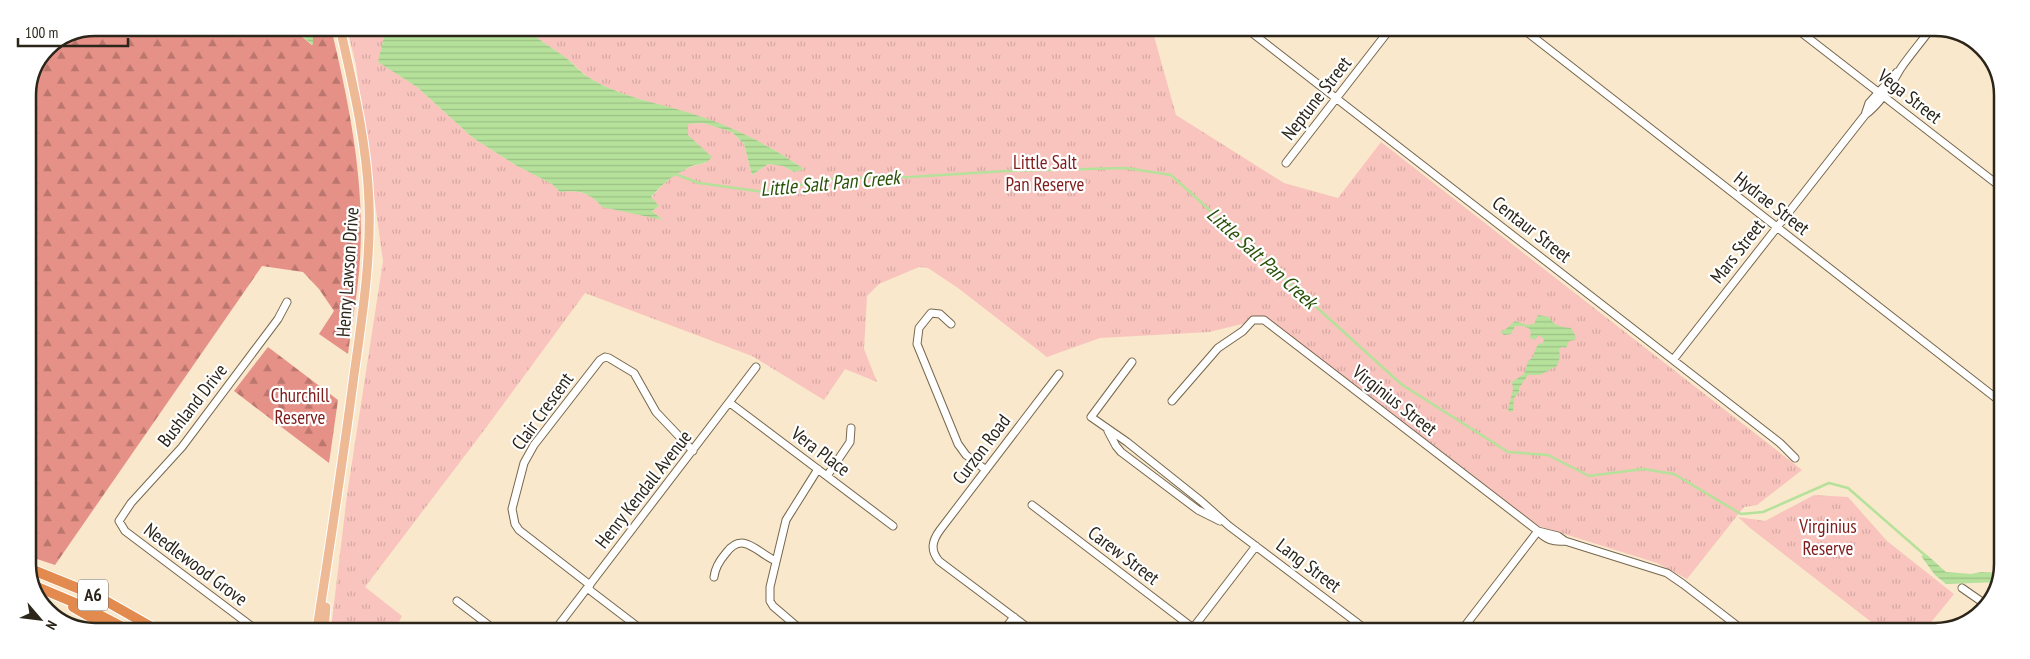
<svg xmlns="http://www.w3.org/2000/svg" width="2030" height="659" viewBox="0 0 2030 659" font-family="'PT Sans Narrow',sans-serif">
<defs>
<pattern id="forest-firs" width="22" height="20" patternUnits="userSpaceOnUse" patternTransform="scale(1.25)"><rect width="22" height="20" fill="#e69188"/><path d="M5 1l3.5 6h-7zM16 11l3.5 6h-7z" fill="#bb766e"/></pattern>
<pattern id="park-tufts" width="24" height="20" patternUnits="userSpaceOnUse" patternTransform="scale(1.25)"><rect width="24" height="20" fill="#f9c4be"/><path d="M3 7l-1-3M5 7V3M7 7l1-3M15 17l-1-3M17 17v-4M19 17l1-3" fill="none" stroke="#d6a8a3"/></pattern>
<pattern id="water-rules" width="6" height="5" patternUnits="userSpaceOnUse" patternTransform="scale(1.25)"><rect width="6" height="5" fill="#b5e19b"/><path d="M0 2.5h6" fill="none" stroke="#9cc185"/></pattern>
</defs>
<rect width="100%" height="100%" fill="#f9e8cb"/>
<path fill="url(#forest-firs)" d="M95,28H291L312,45L313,36L309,28H331C349,103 365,181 360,259C358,291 352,323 348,354L319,334L334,311L319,289L303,272L262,266L55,565L28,556V95L47,47Z
M268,347L338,400L329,463L234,391Z"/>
<path fill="url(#park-tufts)" d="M347,28H386L379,62L417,87L473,138L517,166L552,184L560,192C579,190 589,192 602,207L662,219L652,211L659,206L651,198C668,178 680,168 706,163L688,135L687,124L703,123L732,132L744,144L752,175L768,164L783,166L794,172L804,169C771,146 733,127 695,115C659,103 621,98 588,77C580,71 573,63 565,57C551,47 538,40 526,28L1152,29L1176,115L1284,183L1338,198L1381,142L1802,470L1757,505L1744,507L1687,579L1657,563L1539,526L1267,318L1209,332L1100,338L1047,357L958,288L928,268L919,267L879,284L867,296L864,349L877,382L845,369L824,400L752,356L585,293L482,433L365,587L402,616L395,630L331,629L347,495L383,261L356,65Z
M1814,495L1848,497L1887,541L1954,594L1924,631H1883L1750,528L1738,517L1765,521Z"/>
<path fill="url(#water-rules)" d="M291,28H309L313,36V45Z
M386,28H526C538,40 551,47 565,57C573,63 580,72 588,77C621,98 660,103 696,115C734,127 771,146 804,169L794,172L783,166L768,164L752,175L744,144L732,132L703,123L688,124V135L712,157C704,167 698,162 688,168C670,177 664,183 651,197L659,206L652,211L663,220L602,207C589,192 579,190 560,192L552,184L517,166L473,138L417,87L378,62Z
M1538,315L1549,317C1554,326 1561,327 1571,328L1576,337L1575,340L1569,341L1566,348L1562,347L1559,349L1560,357L1557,366L1540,375H1528L1519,388V392L1514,398L1513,411L1509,412L1508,409L1513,390L1512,382L1524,374L1528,361L1532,358L1538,344L1543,343L1544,339L1539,335L1535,340L1529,337L1531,334L1530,329L1523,326H1515L1511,334L1504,335L1500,332L1506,329L1515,321L1528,325L1534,324Z
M1927,555L1946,572L1971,574L1981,572L2000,573V582L1946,584L1935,575L1921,556Z"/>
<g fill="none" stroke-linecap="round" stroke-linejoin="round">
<path stroke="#b5e19b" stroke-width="2.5" d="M675,174L699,183L764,192L837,178L910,177L1006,171L1126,168L1171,175L1401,384L1508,452L1548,455L1589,476L1643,469L1674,474L1741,514L1763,512L1829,483L1848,488L1927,557"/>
<defs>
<path id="minor" d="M1247,29L1780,443L1795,458
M1523,29L2001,402
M1798,30L2002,188
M1865,115L1869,103L1897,72
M1286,163L1390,29
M951,324L940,314L931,313L919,328L917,344L958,444L966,455L986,470
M1673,360L1865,115C1882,102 1890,86 1901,68C1910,55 1921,42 1930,30
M1132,362L1091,417L1127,442L1201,501L1229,526L1368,631
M1172,401L1218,348L1243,331L1253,320H1264L1538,531C1546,540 1553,542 1565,541L1667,573L1683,584L1744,631
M730,403L893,526
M1108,431L1116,446L1121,452L1198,510L1220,521
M827,476L850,442L851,428
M1032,505L1197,631
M1538,531L1558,536L1565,541
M714,577C715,567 720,560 726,553C743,530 757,553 776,561
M590,585L519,530L515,524L512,509L524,463L534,445L600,360L605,357L609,358L634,373L656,412L693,451
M587,588L642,630
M1962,588L1985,604
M457,601L495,630
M1193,628L1256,546
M255,629L125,531L119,521L131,503L182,447L278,319L287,302
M555,630L756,367
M801,630L773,606L770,601V587L786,520L818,469
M1004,630L1014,617
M1031,630L939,561C930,550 932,541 940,530L1059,374
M1461,631L1538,531"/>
<path id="major" d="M317,629C330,545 343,460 354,375C362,318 371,261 369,203C367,143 353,85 340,28
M324,629L326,607"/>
<path id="highway" d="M28,568L97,596L155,629
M35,586L80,605L126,629
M73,607L111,629"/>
</defs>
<use href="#minor" stroke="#76674e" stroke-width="9"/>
<use href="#major" stroke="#fff" stroke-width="11"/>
<use href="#highway" stroke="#fff" stroke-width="12"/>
<use href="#minor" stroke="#fff" stroke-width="7"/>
<use href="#major" stroke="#eeb995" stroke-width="9"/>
<use href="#highway" stroke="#e38b4e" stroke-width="10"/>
</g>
<g text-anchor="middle" stroke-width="4.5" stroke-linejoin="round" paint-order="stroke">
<rect fill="#fff" stroke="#6b665f" stroke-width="1" x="78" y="579.5" width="30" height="31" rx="4"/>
<g font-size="18" font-weight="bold" fill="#2b251a">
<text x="93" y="601">A6</text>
</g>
<g font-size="19" fill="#2b251a" stroke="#fff">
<text transform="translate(1910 96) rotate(38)" y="7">Vega Street</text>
<text transform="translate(1316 98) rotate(-52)" y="7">Neptune Street</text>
<text transform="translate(1772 203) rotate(38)" y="7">Hydrae Street</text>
<text transform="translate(1532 229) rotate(38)" y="7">Centaur Street</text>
<text transform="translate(1737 251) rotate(-52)" y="7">Mars Street</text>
<text transform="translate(347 272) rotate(-86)" y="7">Henry Lawson Drive</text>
<text transform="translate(1395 400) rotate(38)" y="7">Virginius Street</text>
<text transform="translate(192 405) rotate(-52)" y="7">Bushland Drive</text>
<text transform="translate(542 411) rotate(-54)" y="7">Clair Crescent</text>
<text transform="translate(981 449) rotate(-53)" y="7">Curzon Road</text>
<text transform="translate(821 451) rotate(37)" y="7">Vera Place</text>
<text transform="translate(643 489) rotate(-52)" y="7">Henry Kendall Avenue</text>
<text transform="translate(1124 555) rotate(37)" y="7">Carew Street</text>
<text transform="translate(196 564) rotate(37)" y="7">Needlewood Grove</text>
<text transform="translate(1309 565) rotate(37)" y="7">Lang Street</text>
</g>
<g font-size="19" fill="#7f1c1b" stroke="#fff">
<text x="1045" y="169">Little Salt<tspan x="1045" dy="22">Pan Reserve</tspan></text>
<text x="300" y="402">Churchill<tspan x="300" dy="22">Reserve</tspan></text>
<text x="1828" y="533">Virginius<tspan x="1828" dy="22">Reserve</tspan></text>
</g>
<g font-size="20" font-style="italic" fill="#2a5107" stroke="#fff">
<text transform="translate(830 183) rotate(-5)" y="7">Little Salt Pan Creek</text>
<text transform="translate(1262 258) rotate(42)" y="7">Little Salt Pan Creek</text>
</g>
</g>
<path d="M0 0H2030V659H0ZM95 36H1935A59 59 0 0 1 1994 95V564A59 59 0 0 1 1935 623H95A59 59 0 0 1 36 564V95A59 59 0 0 1 95 36Z" fill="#fff" fill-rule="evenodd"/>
<path fill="none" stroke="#2b251a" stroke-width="2.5" d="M95 36H1935A59 59 0 0 1 1994 95V564A59 59 0 0 1 1935 623H95A59 59 0 0 1 36 564V95A59 59 0 0 1 95 36Z"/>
<g transform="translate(40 619) rotate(118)" stroke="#ffffff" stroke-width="4" paint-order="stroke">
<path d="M0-4L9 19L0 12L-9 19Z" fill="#2b251a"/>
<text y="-8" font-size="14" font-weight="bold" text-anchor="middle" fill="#2b251a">N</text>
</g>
<path d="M18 38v8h110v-8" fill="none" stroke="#2b251a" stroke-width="2.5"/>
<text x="25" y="38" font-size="15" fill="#2b251a" stroke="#ffffff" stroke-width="4" paint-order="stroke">100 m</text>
</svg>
